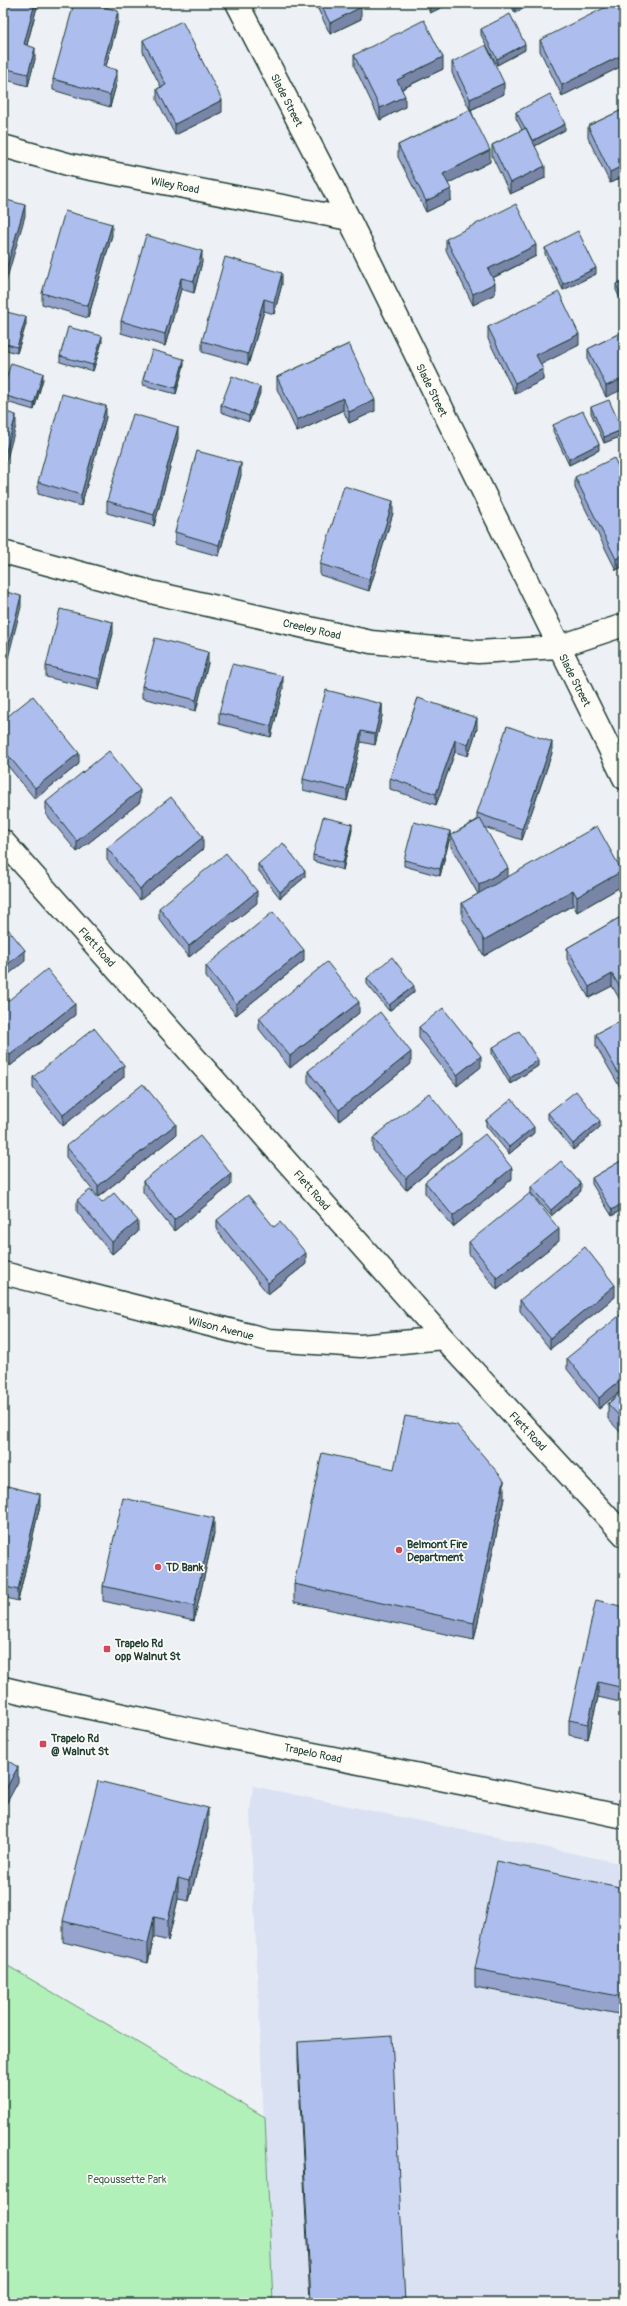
<svg xmlns="http://www.w3.org/2000/svg" width="627" height="2306" viewBox="0 0 627 2306" font-family="Pangolin,sans-serif">
<rect width="100%" height="100%" fill="#edf0f5"/>
<filter id="ink" filterUnits="userSpaceOnUse"><feTurbulence type="fractalNoise" baseFrequency=".025" numOctaves="2"/><feDisplacementMap in="SourceGraphic" scale="8" xChannelSelector="R" yChannelSelector="G"/><feConvolveMatrix kernelMatrix="1 2 1 2 8 2 1 2 1" color-interpolation-filters="sRGB"/></filter>
<g filter="url(#ink)">
<path fill="#dae1f3" d="M253,1786L624,1864V2303H272L250,1811Z"/>
<path fill="#b1f0b8" stroke="#689676" d="M3,1963L265,2117L273,2303H3Z"/>
<g fill="none" stroke-linecap="round" stroke-linejoin="round">
<defs>
<path id="minor" d="M237,3L349,219L624,778
M3,146L71,165L349,219
M3,552L155,593L371,642L478,652L558,647L624,625
M3,841L443,1338L624,1535
M3,1273L269,1340L361,1346L443,1338"/>
<path id="major" d="M3,1688C209,1737 418,1772 624,1817"/>
</defs>
<use href="#minor" stroke="#1f3d34" stroke-width="25"/>
<use href="#major" stroke="#1f3d34" stroke-width="25"/>
<use href="#minor" stroke="#fdfcf7" stroke-width="22"/>
<use href="#major" stroke="#fdfcf7" stroke-width="22"/>
</g>
<path fill="#95a3cd" stroke="#1f3d34" d="M3,3H38L27,45L35,59L28,86L3,79Z
M315,3H359L361,19L330,34Z
M425,3H451L430,13Z
M510,3H534L515,13Z
M624,13V65L562,96L540,51V40Z
M118,22L106,66L117,81L110,107L53,90V79Z
M481,29L525,50L497,65L481,35Z
M143,40L222,112L175,135L157,100V89L161,87L143,52Z
M354,55L443,69L402,89L405,107L380,120L354,66Z
M452,62L504,94L471,110L490,162L448,183L451,200L426,212L398,157V145L470,110L452,73Z
M624,109V176L610,183L588,138V126Z
M516,112L565,130L535,146L545,178L510,194L492,156V145L522,130L516,118Z
M112,235L88,318L42,304V293Z
M446,239L536,256L493,278L495,294L473,305L446,250Z
M545,248L596,274L563,290L545,254Z
M202,262L194,293L181,289L165,346L121,333V321Z
M624,280V307L616,290V284Z
M282,284L274,314L264,311L248,365L202,352V341Z
M3,311L26,324L17,353L3,349Z
M488,327L579,345L541,364L543,380L515,394L488,339Z
M622,332L606,397L588,361V349Z
M102,342L93,371L60,362V356Z
M349,344L375,411L349,423L343,410L297,432L277,389V377Z
M184,365L176,394L143,385V379Z
M43,379L34,410L3,401V389Z
M260,393L249,422L221,412V405Z
M591,407L622,436L604,443L591,413Z
M106,417L81,506L38,494V482Z
M553,425L599,450L569,465L553,431Z
M178,438L154,526L107,513V501Z
M241,475L219,556L175,544V532Z
M575,477L624,478V566L616,570L575,488Z
M393,513L369,591L320,575V564Z
M113,633L99,690L46,677V666Z
M208,663L196,711L142,698V686Z
M283,688L271,737L219,724V713Z
M418,698L477,729L468,756L455,752L436,805L390,789V778Z
M382,704V716L375,745L361,742L347,801L303,790V779Z
M3,720L79,764L35,799L3,760Z
M552,753L522,840L484,827L508,877L622,886L577,912L573,905L484,956L462,918V903L478,894L451,847V835L477,820V813Z
M46,802H140L77,852L46,814Z
M352,830L343,870L313,861V855Z
M450,837L440,876L404,866V860Z
M107,848L203,849L140,900L107,860Z
M258,864L305,877L280,898L258,870Z
M257,903L189,957L159,919V908Z
M624,915V1002L622,1003L612,986L589,998L567,959V948Z
M304,961L236,1015L206,977V966Z
M367,978L414,992L389,1011L367,984Z
M3,1005L75,1015L10,1066L3,1057Z
M359,1013L290,1068L259,1029V1018Z
M624,1019L621,1089L596,1046V1034Z
M419,1027L481,1067L457,1086L419,1038Z
M492,1048L538,1066L510,1084L492,1054Z
M411,1064L339,1121L308,1082V1071Z
M33,1077H124L63,1126L33,1088Z
M548,1113L600,1127L573,1150L548,1119Z
M486,1120L534,1133L509,1154L486,1126Z
M176,1135L98,1197L66,1157V1146Z
M373,1138L461,1145L406,1190L373,1150Z
M624,1159V1208L612,1216L592,1184V1178Z
M512,1179L453,1227L425,1193V1182Z
M143,1181L231,1185L174,1231L143,1192Z
M531,1187L581,1191L551,1216L531,1193Z
M77,1200L102,1203L138,1232L112,1254L77,1212Z
M217,1220L306,1264L268,1294L217,1231Z
M559,1241L497,1290L469,1254V1242Z
M615,1297L550,1349L520,1311V1300Z
M567,1358L624,1388L599,1409L567,1369Z
M624,1389V1436L608,1419V1404Z
M3,1485L40,1505L18,1601L3,1597Z
M504,1498L474,1640L294,1602V1584Z
M214,1533L194,1621L103,1601V1586Z
M624,1607V1703L598,1697L588,1739L569,1735V1720Z
M208,1829L189,1901L178,1899L168,1941L154,1937L148,1963L63,1942V1921Z
M624,1888V2015L475,1987V1969Z
M298,2042L405,2303H310L298,2060Z"/>
<path fill="#7985a7" stroke="#1f3d34" d="M35,3H38L24,56V44Z
M430,3H451L430,13Z
M515,3H534L515,13Z
M361,7V19L330,34V23Z
M118,11V22L103,77V66Z
M525,44V50L497,65V59Z
M35,48V59L28,86V74Z
M624,54V65L562,96V85Z
M443,57V69L397,91V80Z
M117,70V81L110,107V95Z
M504,83V94L470,110V99Z
M405,96V107L380,120V108Z
M222,100V112L175,135V124Z
M565,124V130L531,148V142Z
M490,150V162L443,186V174Z
M624,165V176L610,183V172Z
M545,166V178L510,194V183Z
M451,189V200L426,212V201Z
M25,205V216L3,292V280Z
M112,224V235L88,318V306Z
M536,245V256L488,280V269Z
M202,251V262L194,293V281Z
M596,268V274L563,290V284Z
M282,273V284L274,314V302Z
M181,278V289L165,346V334Z
M495,283V294L473,305V294Z
M264,299V311L248,365V354Z
M26,317V324L17,353V347Z
M579,334V345L536,367V355Z
M102,336V342L93,371V365Z
M184,359V365L176,394V388Z
M543,369V380L515,394V383Z
M43,373V379L34,410V404Z
M624,378V389L606,397V386Z
M260,387V393L249,422V416Z
M343,398V410L297,432V420Z
M375,400V411L349,423V412Z
M106,406V417L81,506V495Z
M16,415V426L3,473V462Z
M178,427V438L154,526V515Z
M622,430V436L604,443V437Z
M599,444V450L569,465V459Z
M241,463V475L219,556V545Z
M393,501V513L369,591V579Z
M624,554V566L616,570V559Z
M21,596V607L3,678V667Z
M113,622V633L99,690V679Z
M208,652V663L196,711V700Z
M283,676V688L271,737V726Z
M382,704V716L375,745V734Z
M477,718V729L468,756V745Z
M361,731V742L347,801V790Z
M455,740V752L436,805V794Z
M552,742V753L522,840V829Z
M79,753V764L35,799V788Z
M140,790V802L77,852V841Z
M352,824V830L343,870V863Z
M450,831V837L440,876V869Z
M203,837V849L140,900V889Z
M508,868V880L479,896V885Z
M305,871V877L280,898V892Z
M622,871V886L577,912V897Z
M573,890V905L484,956V940Z
M257,891V903L189,957V946Z
M25,950V961L3,979V968Z
M304,950V961L236,1015V1004Z
M612,974V986L589,998V987Z
M414,986V992L389,1011V1005Z
M624,990V1002L622,1003V991Z
M359,1002V1013L290,1068V1056Z
M75,1004V1015L10,1066V1055Z
M411,1052V1064L339,1121V1110Z
M481,1056V1067L457,1086V1075Z
M538,1060V1066L510,1084V1078Z
M124,1065V1077L63,1126V1115Z
M624,1076V1088L621,1089V1078Z
M600,1121V1127L573,1150V1144Z
M176,1124V1135L98,1197V1186Z
M534,1127V1133L509,1154V1147Z
M461,1133V1145L406,1190V1178Z
M512,1168V1179L453,1227V1216Z
M231,1174V1185L174,1231V1220Z
M581,1184V1191L551,1216V1210Z
M624,1202V1208L612,1216V1210Z
M138,1221V1232L112,1254V1242Z
M559,1229V1241L497,1290V1278Z
M306,1253V1264L268,1294V1283Z
M615,1285V1297L550,1349V1338Z
M624,1377V1388L599,1409V1398Z
M504,1480V1498L474,1640V1623Z
M40,1494V1505L18,1601V1590Z
M214,1518V1533L194,1621V1606Z
M598,1682V1697L588,1739V1724Z
M18,1767V1782L3,1810V1794Z
M208,1808V1829L189,1901V1881Z
M178,1878V1899L168,1941V1920Z
M154,1917V1937L148,1963V1943Z"/>
<path fill="#adbeee" stroke="#1f3d34" d="M3,3H35L24,44L35,48L28,74L3,68Z
M74,3H91L118,11L103,66L117,70L110,95L53,79Z
M320,3H359L361,7L330,23Z
M614,3H619L624,13V54L562,85L540,40Z
M510,14L525,44L497,59L481,29Z
M424,20L443,57L397,80L405,96L380,108L354,55Z
M182,21L222,100L175,124L157,89L166,85L143,40Z
M486,45L504,83L470,99L452,62Z
M550,94L565,124L532,141L526,128H525L516,112Z
M624,109V165L610,172L588,126Z
M470,110L490,150L443,174L451,189L426,201L398,145Z
M526,128L545,166L510,183L492,145Z
M3,199L25,205L3,280Z
M516,204L536,245L488,269L495,283L473,294L446,239Z
M65,211L112,224L88,306L42,293Z
M578,231L596,268L563,284L545,248Z
M146,235L202,251L194,281L181,278L165,334L121,321Z
M225,257L282,273L274,302L264,299L248,354L202,341Z
M624,280V301L616,284Z
M559,292L579,334L536,355L543,369L515,383L488,327Z
M3,311L26,317L17,347L3,343Z
M68,327L102,336L93,365L60,356Z
M622,332L624,336V378L606,386L588,349Z
M349,344L375,400L349,412L343,398L297,420L277,377Z
M152,350L184,359L176,388L143,379Z
M11,363L43,373L34,404L3,395V389Z
M232,376L260,387L249,416L221,405Z
M62,394L106,406L81,495L38,482Z
M609,400L622,430L604,437L591,407Z
M3,411L16,415L3,462Z
M583,411L599,444L569,459L553,425Z
M133,414L178,427L154,515L107,501Z
M197,451L241,463L219,545L175,532Z
M614,458L624,478V554L616,559L575,477Z
M344,486L393,501L369,579L320,564Z
M3,591L21,596L3,667Z
M60,609L113,622L99,679L46,666Z
M155,638L208,652L196,700L142,686Z
M232,664L283,676L271,726L219,713Z
M326,690L382,704L375,734L361,731L347,790L303,779Z
M33,696L79,753L35,788L3,749V720Z
M418,698L477,718L468,745L455,740L436,794L390,778Z
M507,726L552,742L522,829L477,813Z
M109,751L140,790L77,841L46,802Z
M171,797L203,837L140,889L107,848Z
M323,817L352,824L343,863L313,855Z
M480,819L508,868L479,885L451,835Z
M414,822L450,831L440,869L404,860Z
M597,826L622,871L577,897L573,890L484,940L462,903Z
M283,843L305,871L280,892L258,864Z
M226,853L257,891L189,946L159,908Z
M273,912L304,950L236,1004L206,966Z
M624,915V990L622,991L612,974L589,987L567,948Z
M3,923L25,950L3,968Z
M392,957L414,986L389,1005L367,978Z
M327,962L359,1002L290,1056L259,1018Z
M47,969L75,1004L10,1055L3,1046V1005Z
M443,1008L481,1056L457,1075L419,1027Z
M380,1012L411,1052L339,1110L308,1071Z
M624,1019V1076L621,1078L596,1034Z
M94,1028L124,1065L63,1115L33,1077Z
M519,1031L538,1060L510,1078L492,1048Z
M143,1084L176,1124L98,1186L66,1146Z
M576,1091L600,1121L573,1144L548,1113Z
M429,1093L461,1133L406,1178L373,1138Z
M512,1099L534,1127L509,1147L486,1120Z
M485,1134L512,1168L453,1216L425,1182Z
M200,1136L231,1174L174,1220L143,1181Z
M624,1159V1202L612,1210L592,1178Z
M561,1161L581,1184L551,1210L531,1187Z
M90,1190L102,1203L114,1193L138,1221L112,1242L77,1200Z
M530,1193L559,1229L497,1278L469,1242Z
M248,1195L274,1227L280,1222L306,1253L268,1283L217,1220Z
M585,1247L615,1285L550,1338L520,1300Z
M624,1312V1377L599,1398L567,1358Z
M624,1389V1421L608,1404Z
M405,1416L457,1425L504,1480L474,1623L294,1584L322,1453L394,1469Z
M3,1485L40,1494L18,1590L3,1586Z
M123,1498L214,1518L194,1606L103,1586Z
M596,1600L624,1607V1688L598,1682L588,1724L569,1720Z
M3,1758L18,1767L3,1794Z
M98,1781L208,1808L189,1881L178,1878L168,1920L154,1917L148,1943L63,1921Z
M497,1861L624,1888V1997L475,1969Z
M392,2036L405,2303H311L298,2042Z"/>
</g>
<g fill="#d1495b" stroke="#fdfcf7" stroke-width="1.5">
<circle cx="399" cy="1550" r="4"/>
<circle cx="158" cy="1567" r="4"/>
<rect x="103" y="1645" width="8" height="8" rx="2"/>
<rect x="39" y="1740" width="8" height="8" rx="2"/>
</g>
<g text-anchor="middle" stroke-width="3.5" stroke-linejoin="round" paint-order="stroke">
<g font-size="11" fill="#1f3d34" stroke="#fdfcf7">
<text transform="translate(287 100) rotate(63)" y="4">Slade Street</text>
<text transform="translate(175 185) rotate(11)" y="4">Wiley Road</text>
<text transform="translate(432 390) rotate(64)" y="4">Slade Street</text>
<text transform="translate(312 629) rotate(13)" y="4">Creeley Road</text>
<text transform="translate(575 680) rotate(63)" y="4">Slade Street</text>
<text transform="translate(97 947) rotate(48)" y="4">Flett Road</text>
<text transform="translate(312 1190) rotate(49)" y="4">Flett Road</text>
<text transform="translate(221 1328) rotate(14)" y="4">Wilson Avenue</text>
<text transform="translate(528 1431) rotate(47)" y="4">Flett Road</text>
<text transform="translate(313 1753) rotate(12)" y="4">Trapelo Road</text>
</g>
<g font-size="11" font-weight="bold" fill="#1f3d34" stroke="#fdfcf7" text-anchor="start">
<text x="407" y="1548">Belmont Fire<tspan x="407" dy="13">Department</tspan></text>
<text x="166" y="1571">TD Bank</text>
<text x="115" y="1647">Trapelo Rd<tspan x="115" dy="13">opp Walnut St</tspan></text>
<text x="51" y="1742">Trapelo Rd<tspan x="51" dy="13">@ Walnut St</tspan></text>
</g>
<g font-size="11" fill="#3c614e" stroke="#fdfcf7">
<text x="127" y="2183">Peqoussette Park</text>
</g>
</g>
<rect width="627" height="2306" fill="none" stroke="#fdfcf7" stroke-width="16"/>
<rect x="8" y="8" width="611" height="2290" fill="none" stroke="#1f3d34" stroke-width="1.5" filter="url(#ink)"/>
</svg>
